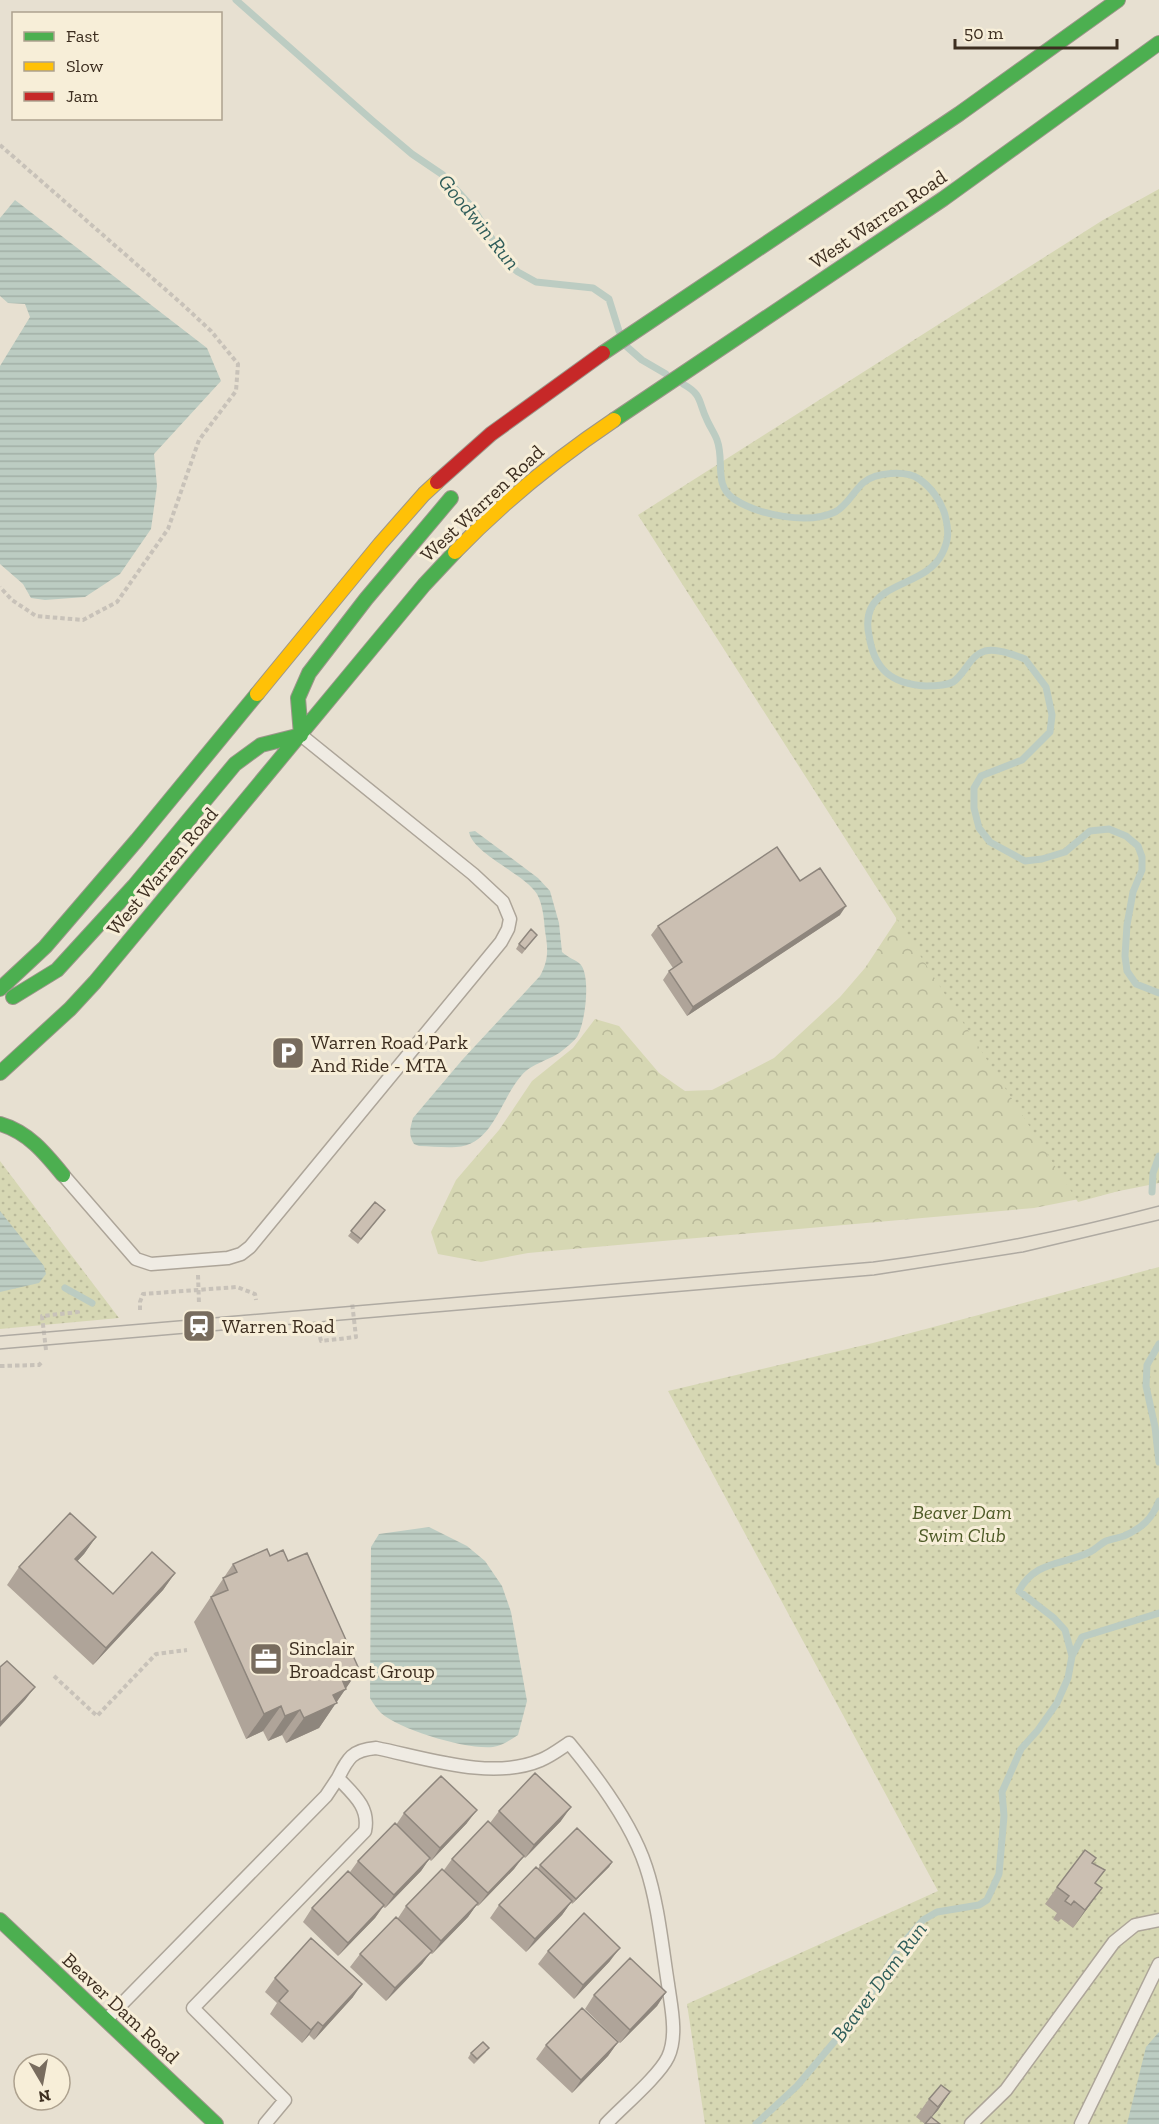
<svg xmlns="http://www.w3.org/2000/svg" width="1159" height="2124" viewBox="0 0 1159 2124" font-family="'Zilla Slab',serif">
<defs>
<pattern id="forest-crowns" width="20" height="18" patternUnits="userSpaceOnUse" patternTransform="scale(1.5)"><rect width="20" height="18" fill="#d6d7b3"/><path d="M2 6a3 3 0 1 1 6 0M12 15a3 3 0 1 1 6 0" fill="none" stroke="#b9b99a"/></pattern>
<pattern id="park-dots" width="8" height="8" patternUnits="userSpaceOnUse" patternTransform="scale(1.5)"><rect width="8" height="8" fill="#d6d7b3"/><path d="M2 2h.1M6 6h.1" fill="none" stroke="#b9b99a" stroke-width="1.8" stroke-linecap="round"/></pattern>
<pattern id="water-rules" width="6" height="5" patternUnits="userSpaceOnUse" patternTransform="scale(1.5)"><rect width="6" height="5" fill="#bcccc2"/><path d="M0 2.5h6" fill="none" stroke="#a2b0a6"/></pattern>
</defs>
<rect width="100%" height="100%" fill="#e7e0d1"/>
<path fill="url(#forest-crowns)" d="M896,885L1159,934V1183L1034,1208L528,1253L481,1262L438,1254L431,1232L456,1180L499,1130L532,1081L573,1048L595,1019L619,1026L659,1073L685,1091L712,1090L774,1058L840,997L865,968L896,921Z"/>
<path fill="url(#park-dots)" d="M1159,189V1180L1078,1202L638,515L1103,220Z
M0,1161L6,1169L119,1318L0,1329Z
M1159,1267V2124H705L687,2004L938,1891L668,1391L873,1343Z"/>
<path fill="url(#water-rules)" d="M15,200L207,348L221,381L154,454L157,486L151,529L120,574L85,597L45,600L31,598L23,584L0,564V366L30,317L25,304L8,303L0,296V218Z
M475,831L538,878L550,891L559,923L562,952C568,958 577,960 581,965C591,978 585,1024 577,1037C574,1041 568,1046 563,1050C550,1061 533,1062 521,1076C500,1100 493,1145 456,1147C444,1148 431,1146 419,1146L414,1144C408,1134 410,1129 413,1118L463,1059L540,976C549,960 548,948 545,931C544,919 543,905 537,894C525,874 473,854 469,832Z
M0,1211L44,1266L46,1274L39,1283L0,1292Z
M429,1527L467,1546L485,1561L502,1586L511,1612L527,1701L518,1735C510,1740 502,1746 493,1747C467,1750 400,1730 381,1713C377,1709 373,1703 370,1698L371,1547L379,1534Z
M1159,2032V2124H1127L1146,2047Z"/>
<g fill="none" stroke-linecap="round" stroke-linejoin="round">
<path stroke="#bcccc2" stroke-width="7" d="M236,0L373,121L412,154L443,175L473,208L507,263L518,272L536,282L593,288L609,299L619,331
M626,346L642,360L666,374
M683,384C703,395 698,402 707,420C710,427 715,434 717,440C725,461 713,485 734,499C758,515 808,525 835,512C847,506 853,492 863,483C875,472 906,470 919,479C931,487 941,501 945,515C949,531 949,540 942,554C927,583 884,582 871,608C867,617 867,626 869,635C874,670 892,684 926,686C935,686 945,686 953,682C966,673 969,656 985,651C997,648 1014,655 1025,659L1046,687L1052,715L1050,732L1022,760L981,776L974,788V808L979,828L990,842L1025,861L1042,859L1065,852L1090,831L1109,829L1126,836L1138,846L1142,857V870L1133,892L1127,925L1125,956L1127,971L1136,984L1159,993
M1152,1192L1153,1173L1159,1156
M65,1288L92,1303
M1159,1344L1147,1365L1146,1386L1155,1427L1159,1462
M1072,1656L1065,1630L1054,1618L1019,1591C1034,1561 1063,1565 1090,1552C1096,1549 1100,1544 1106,1541C1111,1539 1118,1538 1124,1536C1142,1528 1152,1519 1159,1501
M756,2124L797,2086L861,2010L899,1948L923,1920L937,1912L979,1905L987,1900L999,1874L1004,1816L1002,1792L1021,1749L1038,1730L1057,1703L1068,1678L1072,1656L1082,1637L1159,1613"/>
<defs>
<path id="lane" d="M64,1176L136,1259L151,1264L228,1258L241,1254L250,1247L501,942L508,929L510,919L503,902L473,874L302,736
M107,2019L326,1796L338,1778
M265,2124L285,2100L193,2008L365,1831C370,1807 353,1794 338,1778C348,1758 352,1750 376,1748C426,1758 492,1781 541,1760C551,1756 560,1749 569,1743C598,1778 632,1824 646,1867C658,1903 662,1946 668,1984C671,2006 678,2036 668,2057C659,2076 622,2107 606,2124
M971,2124L1006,2090L1114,1942L1135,1925L1159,1920
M1081,2124L1159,1964"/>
<path id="fast" d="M603,353L959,114L1118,0
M614,420L943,199L1159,43
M301,735L298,698L309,673L366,599L451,498
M0,989L45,947L137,840L257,694
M13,997L57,970L134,886L235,764L261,745L301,735
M0,1073L70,1009L95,982L424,585L455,552
M0,1124C28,1132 45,1153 63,1175
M0,1920L216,2124"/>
<path id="slow" d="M455,552C503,502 556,459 614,420
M257,694L380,544L424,494L437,482"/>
<path id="jam" d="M437,482L491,434L603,353"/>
</defs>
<use href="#lane" stroke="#ada599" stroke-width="15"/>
<use href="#fast" stroke="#9c958a" stroke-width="16"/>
<use href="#slow" stroke="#9c958a" stroke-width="16"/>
<use href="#jam" stroke="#9c958a" stroke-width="16"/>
<path stroke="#c8c2b9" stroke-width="4" stroke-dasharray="4.5 3" stroke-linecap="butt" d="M0,145L182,304L211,331L238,364L236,391L199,440L168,529L117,602L83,620L36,616L12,600L0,587
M198,1275L199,1304
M140,1310V1302L143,1294L237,1287L255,1294L256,1300
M200,1315L202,1337
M320,1337L321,1341L356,1337L352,1302
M46,1350L42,1316L78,1312V1315
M0,1366L39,1365L43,1361
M54,1676L97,1716L156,1654L187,1650"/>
<use href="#lane" stroke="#efebe3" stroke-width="12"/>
<use href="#fast" stroke="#4caf50" stroke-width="14"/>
<use href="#slow" stroke="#ffc107" stroke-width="14"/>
<use href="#jam" stroke="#c62828" stroke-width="14"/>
<path stroke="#afaaa2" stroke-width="1.5" d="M0,1336L873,1262C970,1250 1064,1231 1159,1206
M0,1349L874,1275L1023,1252L1159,1220"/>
</g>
<path fill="#afa499" d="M800,881L840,915L687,1016L663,980L669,971L673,968L651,935L658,926Z
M537,935L522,954L516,949L519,944Z
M375,1202L385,1210L358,1244L348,1236Z
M96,1537L84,1554L77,1561L113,1594L175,1573L163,1590L93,1665L7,1585L19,1567Z
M270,1556L288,1561L359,1669L319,1728L286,1743L282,1735L268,1741L263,1731L246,1739L194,1622L233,1564Z
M499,1811L561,1821L525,1858L523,1856L514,1869L478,1906L476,1905L468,1917L432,1954L430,1953L422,1964L386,2001L350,1967L360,1954L398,1918L406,1906L444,1870L452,1859L490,1823Z
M404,1813L467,1823L431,1861L429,1859L421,1871L385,1908L383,1907L375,1918L338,1956L303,1922L312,1908L350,1872L358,1861L396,1825Z
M612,1862L609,1867L572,1904L571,1902L562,1915L526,1952L490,1918L499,1905L538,1869L540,1865Z
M1092,1863L1096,1884L1089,1906L1073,1928L1061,1919L1058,1922L1053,1919L1057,1913L1045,1904L1057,1887Z
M548,1951L610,1961L574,1999L538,1964Z
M275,1978L353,1997L314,2040L309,2035L302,2043L270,2014L277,2003L265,1992Z
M666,1992L657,2006L620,2043L585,2009L594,1995Z
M618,2042L608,2056L572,2093L536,2059L546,2045Z
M486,2052L474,2064L468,2058L471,2053Z
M950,2092L938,2110L925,2124L916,2117L929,2099Z"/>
<path fill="#8e867d" d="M846,906L840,915L687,1016L693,1007Z
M96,1537L84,1554L63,1577L75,1559Z
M175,1573L163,1590L93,1665L106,1648Z
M359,1669L319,1728L286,1743L304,1718L341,1677Z
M35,1687L25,1700L0,1727V1723Z
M281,1706L263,1731L246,1739L264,1714Z
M300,1710L282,1735L268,1741L285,1716Z
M571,1807L561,1821L525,1858L534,1845Z
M477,1810L467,1823L431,1861L440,1848Z
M524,1856L514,1869L478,1906L488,1893Z
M430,1858L421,1871L385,1908L394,1895Z
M612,1862L609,1867L572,1904L576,1899Z
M1102,1888L1089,1906L1073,1928L1085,1910Z
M572,1901L562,1915L526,1952L535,1939Z
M478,1903L468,1917L432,1954L441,1941Z
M384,1905L375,1918L338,1956L348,1943Z
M620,1948L610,1961L574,1999L583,1985Z
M432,1951L422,1964L386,2001L395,1988Z
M362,1984L353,1997L314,2040L323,2026Z
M666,1992L657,2006L620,2043L630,2030Z
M318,2022L309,2035L302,2043L311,2030Z
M618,2042L608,2056L572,2093L581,2080Z
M950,2092L938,2110L926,2124L938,2107Z"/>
<path fill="#cbbfb2" stroke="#8e867d" stroke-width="1.5" d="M777,847L800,881L820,868L846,906L693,1007L669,971L682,962L658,926Z
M531,929L537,935L525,949L519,944Z
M375,1202L385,1210L361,1239L351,1231Z
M70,1513L96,1537L75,1559L113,1594L152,1552L175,1573L106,1648L19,1567Z
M267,1549L270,1556L283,1550L288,1561L307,1553L359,1669L341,1677L346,1689L333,1695L337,1703L304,1718L300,1710L285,1716L281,1706L264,1714L211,1597L228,1590L223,1578L237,1572L233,1564Z
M7,1661L35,1687L0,1723V1667Z
M535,1773L571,1807L534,1845L499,1811Z
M441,1776L477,1810L440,1848L404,1813Z
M488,1821L524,1856L488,1893L452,1859Z
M395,1823L430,1858L394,1895L358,1861Z
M577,1828L612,1862L576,1899L540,1865Z
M1085,1850L1096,1858L1092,1863L1105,1870L1095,1883L1102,1888L1085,1910L1074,1901L1071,1905L1065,1901L1069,1896L1057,1887Z
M536,1867L572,1901L535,1939L499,1905Z
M442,1869L478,1903L441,1941L406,1906Z
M348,1871L384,1905L348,1943L312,1908Z
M584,1913L620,1948L583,1985L548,1951Z
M396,1917L432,1951L395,1988L360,1954Z
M311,1938L362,1984L323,2026L318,2022L311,2030L279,2001L288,1991L275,1978Z
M630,1958L666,1992L630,2030L594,1995Z
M582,2008L618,2042L581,2080L546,2045Z
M483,2042L489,2048L477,2059L471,2053Z
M941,2085L950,2092L938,2107L929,2099Z
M931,2117L940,2124H925Z"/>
<defs>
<symbol id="parking-square" viewBox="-11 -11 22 22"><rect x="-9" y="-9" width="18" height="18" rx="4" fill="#786c5e" stroke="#f7eed8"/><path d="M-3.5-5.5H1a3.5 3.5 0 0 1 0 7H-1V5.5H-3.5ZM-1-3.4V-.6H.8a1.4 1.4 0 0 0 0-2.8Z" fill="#fff"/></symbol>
<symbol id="station-square" viewBox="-11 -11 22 22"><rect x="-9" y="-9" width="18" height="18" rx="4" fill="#786c5e" stroke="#f7eed8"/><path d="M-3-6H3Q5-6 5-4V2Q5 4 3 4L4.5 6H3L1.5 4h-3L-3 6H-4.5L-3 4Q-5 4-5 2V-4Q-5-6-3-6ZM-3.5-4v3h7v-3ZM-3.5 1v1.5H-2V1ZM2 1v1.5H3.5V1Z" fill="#fff"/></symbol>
<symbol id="office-square" viewBox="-11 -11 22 22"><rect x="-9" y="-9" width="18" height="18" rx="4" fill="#786c5e" stroke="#f7eed8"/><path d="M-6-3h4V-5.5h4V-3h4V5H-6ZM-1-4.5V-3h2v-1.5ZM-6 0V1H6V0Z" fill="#fff"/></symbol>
</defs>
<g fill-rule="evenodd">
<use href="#parking-square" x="269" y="1034" width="38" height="38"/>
<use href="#station-square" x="180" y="1307" width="38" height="38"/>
<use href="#office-square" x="247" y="1640" width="38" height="38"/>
</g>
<g text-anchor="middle" stroke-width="6" stroke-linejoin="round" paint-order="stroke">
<g font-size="20" fill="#3d2e20" stroke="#f7eed8">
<text transform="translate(878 219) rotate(-34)" y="7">West Warren Road</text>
<text transform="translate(482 503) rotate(-43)" y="7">West Warren Road</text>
<text transform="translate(162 871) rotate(-50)" y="7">West Warren Road</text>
<text transform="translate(121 2008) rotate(43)" y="7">Beaver Dam Road</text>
</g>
<g font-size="20" fill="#3d2e20" stroke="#f7eed8" text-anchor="start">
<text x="311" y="1049">Warren Road Park<tspan x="311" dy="23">And Ride - MTA</tspan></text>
<text x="222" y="1333">Warren Road</text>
<text x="289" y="1655">Sinclair<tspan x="289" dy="23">Broadcast Group</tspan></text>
</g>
<g font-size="20" font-style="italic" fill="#4d5a26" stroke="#f7eed8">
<text x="962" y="1519">Beaver Dam<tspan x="962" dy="23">Swim Club</tspan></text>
</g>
<g font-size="21" font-style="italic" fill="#2f5d5a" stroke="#f7eed8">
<text transform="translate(479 222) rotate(51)" y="7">Goodwin Run</text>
<text transform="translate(879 1982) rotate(-53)" y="7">Beaver Dam Run</text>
</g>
</g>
<rect x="12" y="12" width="210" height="108" fill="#f7eed8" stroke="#ada18e" stroke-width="1.5"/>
<rect x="24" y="32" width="30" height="9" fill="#4caf50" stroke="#ada18e" stroke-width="1.5"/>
<text x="66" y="42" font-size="18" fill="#3d2e20">Fast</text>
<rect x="24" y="62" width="30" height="9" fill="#ffc107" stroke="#ada18e" stroke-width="1.5"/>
<text x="66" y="72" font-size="18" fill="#3d2e20">Slow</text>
<rect x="24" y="92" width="30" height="9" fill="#c62828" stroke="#ada18e" stroke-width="1.5"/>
<text x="66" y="102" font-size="18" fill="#3d2e20">Jam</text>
<g transform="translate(42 2082) rotate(170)"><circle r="28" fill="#f7eed8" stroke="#ada18e" stroke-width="1.5"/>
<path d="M0-4.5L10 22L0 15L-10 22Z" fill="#786c5e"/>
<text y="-9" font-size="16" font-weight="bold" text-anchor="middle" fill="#3d2e20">N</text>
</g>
<path d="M955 39v9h162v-9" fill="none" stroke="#3d2e20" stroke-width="3"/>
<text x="964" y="39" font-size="18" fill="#3d2e20" stroke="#f7eed8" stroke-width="4.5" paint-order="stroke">50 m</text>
</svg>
